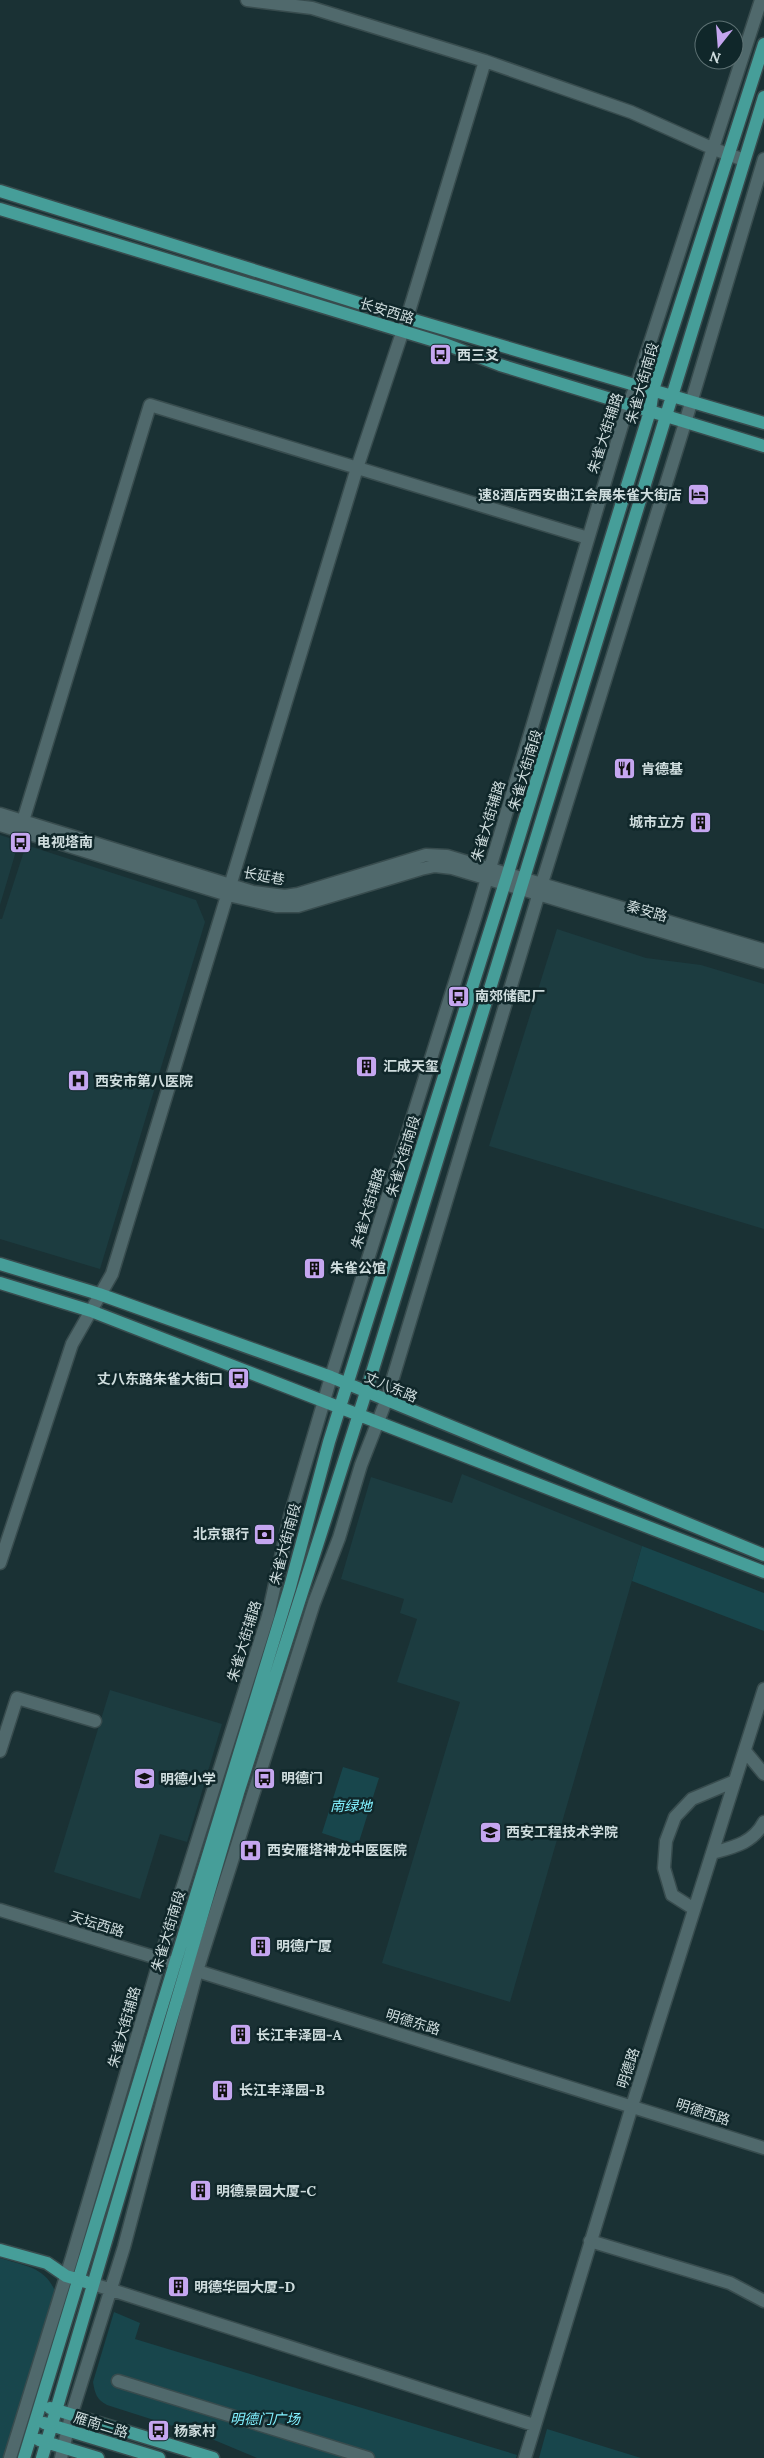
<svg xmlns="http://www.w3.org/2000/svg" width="764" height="2458" viewBox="0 0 764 2458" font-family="Lora,'Noto Sans SC',serif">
<rect width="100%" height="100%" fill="#1a3134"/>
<path fill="#1c3c40" d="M0,835L19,841L0,905Z
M26,845L196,900L205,922L100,1269L0,1239V919H2Z
M557,929L646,958L701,965L764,984V1229L489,1146Z
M462,1474L642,1546L510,2002L382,1963L460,1702L397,1682L417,1619L400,1613L404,1599L341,1579L371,1477L452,1503Z
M110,1690L222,1724L187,1842L160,1834L140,1899L54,1872Z"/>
<path fill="#18464c" d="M642,1546L764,1593V1631L632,1581Z
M343,1767L379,1778L358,1845L322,1833Z
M0,2258C25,2266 47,2267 56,2294L8,2458H0Z
M114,2312L140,2323L135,2339L517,2455L516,2458H257L207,2437L107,2405C96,2399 95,2393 93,2382Z
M547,2429L641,2458H539Z"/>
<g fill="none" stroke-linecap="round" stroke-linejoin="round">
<defs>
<path id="minor" d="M247,0L312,8L485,61L631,112L714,149L744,160
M0,814L253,892L285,896L298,894L426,855L447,856L764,950
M23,821L150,405L588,538
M0,825L228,895L276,906H298L421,869L435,866L452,868L764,962
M0,1563L72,1344L112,1274L357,468L407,318L485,61
M0,1751L17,1698L95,1721
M745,1751L764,1774
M712,1853C734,1847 753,1843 764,1822
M694,1909L672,1895L664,1868L666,1841L675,1817L692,1799L735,1781
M0,1910L167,1961
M191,1969L764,2148
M590,2241L730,2283L764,2301
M93,2284L534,2425
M118,2381L368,2458
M10,2458L72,2257L160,1959L268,1616L290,1516L331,1377L476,915L628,405L636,386L761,0
M61,2458L71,2416L124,2247L197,1971L314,1603L339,1538L361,1465L386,1401L542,883L685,423L764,159
M525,2458L632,2106L764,1689"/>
<path id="major" d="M0,191L407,318L764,423
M0,209L445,344L500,365L764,446
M0,1264L99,1294L331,1377L764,1555
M0,1283L91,1311L764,1572
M0,2250L47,2263L66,2276L86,2282
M50,2408L213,2458
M44,2423L159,2458
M39,2440L98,2458
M24,2458L290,1587L329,1442L508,873L650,411L653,390L764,44
M42,2458L238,1793L366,1392L764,97"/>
</defs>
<use href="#minor" stroke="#384c4e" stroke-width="15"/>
<use href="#major" stroke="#384c4e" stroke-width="15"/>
<use href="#minor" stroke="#50696c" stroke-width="12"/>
<use href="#major" stroke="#469e99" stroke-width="12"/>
</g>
<defs>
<symbol id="bus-square" viewBox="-11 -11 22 22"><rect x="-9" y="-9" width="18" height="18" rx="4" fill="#c5a6f0" stroke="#10272a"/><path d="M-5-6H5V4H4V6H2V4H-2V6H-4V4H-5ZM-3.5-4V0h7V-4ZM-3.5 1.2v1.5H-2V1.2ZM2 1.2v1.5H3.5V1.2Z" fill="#111"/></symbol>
<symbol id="hotel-square" viewBox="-11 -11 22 22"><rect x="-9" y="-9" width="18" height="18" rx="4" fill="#c5a6f0" stroke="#10272a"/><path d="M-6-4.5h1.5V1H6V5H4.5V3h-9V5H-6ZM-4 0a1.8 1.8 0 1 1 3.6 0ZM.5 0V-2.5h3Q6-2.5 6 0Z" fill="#111"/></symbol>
<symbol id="restaurant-square" viewBox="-11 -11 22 22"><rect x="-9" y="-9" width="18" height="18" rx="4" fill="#c5a6f0" stroke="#10272a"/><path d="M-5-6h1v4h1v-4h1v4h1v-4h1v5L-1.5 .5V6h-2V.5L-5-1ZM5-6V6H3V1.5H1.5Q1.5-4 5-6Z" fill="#111"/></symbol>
<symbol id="building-square" viewBox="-11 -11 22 22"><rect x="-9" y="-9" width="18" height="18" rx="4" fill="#c5a6f0" stroke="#10272a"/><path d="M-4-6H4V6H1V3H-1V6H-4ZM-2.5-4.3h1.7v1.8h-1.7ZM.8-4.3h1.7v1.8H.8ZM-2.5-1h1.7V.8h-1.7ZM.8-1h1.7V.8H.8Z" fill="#111"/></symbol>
<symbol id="hospital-square" viewBox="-11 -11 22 22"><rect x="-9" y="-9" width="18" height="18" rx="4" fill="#c5a6f0" stroke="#10272a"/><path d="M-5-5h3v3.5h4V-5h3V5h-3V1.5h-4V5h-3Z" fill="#111"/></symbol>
<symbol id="bank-square" viewBox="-11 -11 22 22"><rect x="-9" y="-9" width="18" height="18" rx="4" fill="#c5a6f0" stroke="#10272a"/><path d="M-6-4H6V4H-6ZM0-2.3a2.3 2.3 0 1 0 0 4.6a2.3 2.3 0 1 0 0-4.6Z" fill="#111"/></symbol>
<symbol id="school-square" viewBox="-11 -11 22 22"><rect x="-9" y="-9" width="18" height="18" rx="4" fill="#c5a6f0" stroke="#10272a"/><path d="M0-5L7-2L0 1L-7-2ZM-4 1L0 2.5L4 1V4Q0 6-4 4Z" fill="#111"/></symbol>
<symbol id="university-square" viewBox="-11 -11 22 22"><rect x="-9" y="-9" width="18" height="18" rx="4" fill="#c5a6f0" stroke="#10272a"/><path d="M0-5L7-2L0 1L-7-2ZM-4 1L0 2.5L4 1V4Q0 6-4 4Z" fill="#111"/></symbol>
</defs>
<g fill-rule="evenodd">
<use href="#bus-square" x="428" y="342" width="25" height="25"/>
<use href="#hotel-square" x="686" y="482" width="25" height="25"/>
<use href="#restaurant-square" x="612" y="756" width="25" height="25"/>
<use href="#building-square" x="688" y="810" width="25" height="25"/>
<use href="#bus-square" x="8" y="830" width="25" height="25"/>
<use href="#bus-square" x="446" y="984" width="25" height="25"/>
<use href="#building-square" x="354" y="1054" width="25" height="25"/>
<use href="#hospital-square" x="66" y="1068" width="25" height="25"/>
<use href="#building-square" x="302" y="1256" width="25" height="25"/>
<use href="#bus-square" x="226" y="1366" width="25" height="25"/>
<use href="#bank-square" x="252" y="1522" width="25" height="25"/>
<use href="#bus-square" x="252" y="1766" width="25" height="25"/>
<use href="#school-square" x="132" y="1766" width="25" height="25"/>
<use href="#university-square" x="478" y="1820" width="25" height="25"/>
<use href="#hospital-square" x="238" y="1838" width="25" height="25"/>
<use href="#building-square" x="248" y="1934" width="25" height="25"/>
<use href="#building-square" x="228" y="2022" width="25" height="25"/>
<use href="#building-square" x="210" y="2078" width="25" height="25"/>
<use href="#building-square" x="188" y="2178" width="25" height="25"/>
<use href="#building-square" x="166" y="2274" width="25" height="25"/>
<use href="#bus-square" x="146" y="2418" width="25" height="25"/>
</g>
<g text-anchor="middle" stroke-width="5" stroke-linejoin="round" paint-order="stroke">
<g font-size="14" fill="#cfddde" stroke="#10272a">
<text transform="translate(387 311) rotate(17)" y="5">长安西路</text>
<text transform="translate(642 383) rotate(-74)" y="5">朱雀大街南段</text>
<text transform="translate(605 433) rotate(-72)" y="5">朱雀大街辅路</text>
<text transform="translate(525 770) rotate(-73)" y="5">朱雀大街南段</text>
<text transform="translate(488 821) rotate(-73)" y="5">朱雀大街辅路</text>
<text transform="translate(264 876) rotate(10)" y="5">长延巷</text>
<text transform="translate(647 911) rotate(16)" y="5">秦安路</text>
<text transform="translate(403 1156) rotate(-73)" y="5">朱雀大街南段</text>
<text transform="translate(368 1208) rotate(-73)" y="5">朱雀大街辅路</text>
<text transform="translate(391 1387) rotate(23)" y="5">丈八东路</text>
<text transform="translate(285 1544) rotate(-75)" y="5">朱雀大街南段</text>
<text transform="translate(244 1641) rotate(-73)" y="5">朱雀大街辅路</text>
<text transform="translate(97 1924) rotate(17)" y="5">天坛西路</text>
<text transform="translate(168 1931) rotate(-73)" y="5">朱雀大街南段</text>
<text transform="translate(413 2022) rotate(17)" y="5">明德东路</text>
<text transform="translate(124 2027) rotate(-74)" y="5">朱雀大街辅路</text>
<text transform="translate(628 2068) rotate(-72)" y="5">明德路</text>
<text transform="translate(703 2112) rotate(18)" y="5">明德西路</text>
<text transform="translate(101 2425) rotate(17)" y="5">雁南二路</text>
</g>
<g font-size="14" font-weight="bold" fill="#cfddde" stroke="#10272a" text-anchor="start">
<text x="457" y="360">西三爻</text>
<text x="682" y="500" text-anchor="end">速8酒店西安曲江会展朱雀大街店</text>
<text x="641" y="774">肯德基</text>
<text x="685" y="827" text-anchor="end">城市立方</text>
<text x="37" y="847">电视塔南</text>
<text x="475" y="1001">南郊储配厂</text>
<text x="383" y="1071">汇成天玺</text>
<text x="95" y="1086">西安市第八医院</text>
<text x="330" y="1273">朱雀公馆</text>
<text x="223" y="1384" text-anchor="end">丈八东路朱雀大街口</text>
<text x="249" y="1539" text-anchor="end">北京银行</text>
<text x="281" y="1783">明德门</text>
<text x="160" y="1784">明德小学</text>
<text x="506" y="1837">西安工程技术学院</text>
<text x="267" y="1855">西安雁塔神龙中医医院</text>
<text x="276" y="1951">明德广厦</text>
<text x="256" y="2040">长江丰泽园-A</text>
<text x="239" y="2095">长江丰泽园-B</text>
<text x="216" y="2196">明德景园大厦-C</text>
<text x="194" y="2292">明德华园大厦-D</text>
<text x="174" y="2436">杨家村</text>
</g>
<g font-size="14" font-style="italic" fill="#82f1ff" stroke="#10272a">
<text x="351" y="1811">南绿地</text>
<text x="265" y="2424">明德门广场</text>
</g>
</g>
<g transform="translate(719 45) rotate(197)"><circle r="24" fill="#10272a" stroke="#5c7072"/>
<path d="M0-4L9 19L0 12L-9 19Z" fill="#c5a6f0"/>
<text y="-8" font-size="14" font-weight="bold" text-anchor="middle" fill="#cfddde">N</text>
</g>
</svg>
